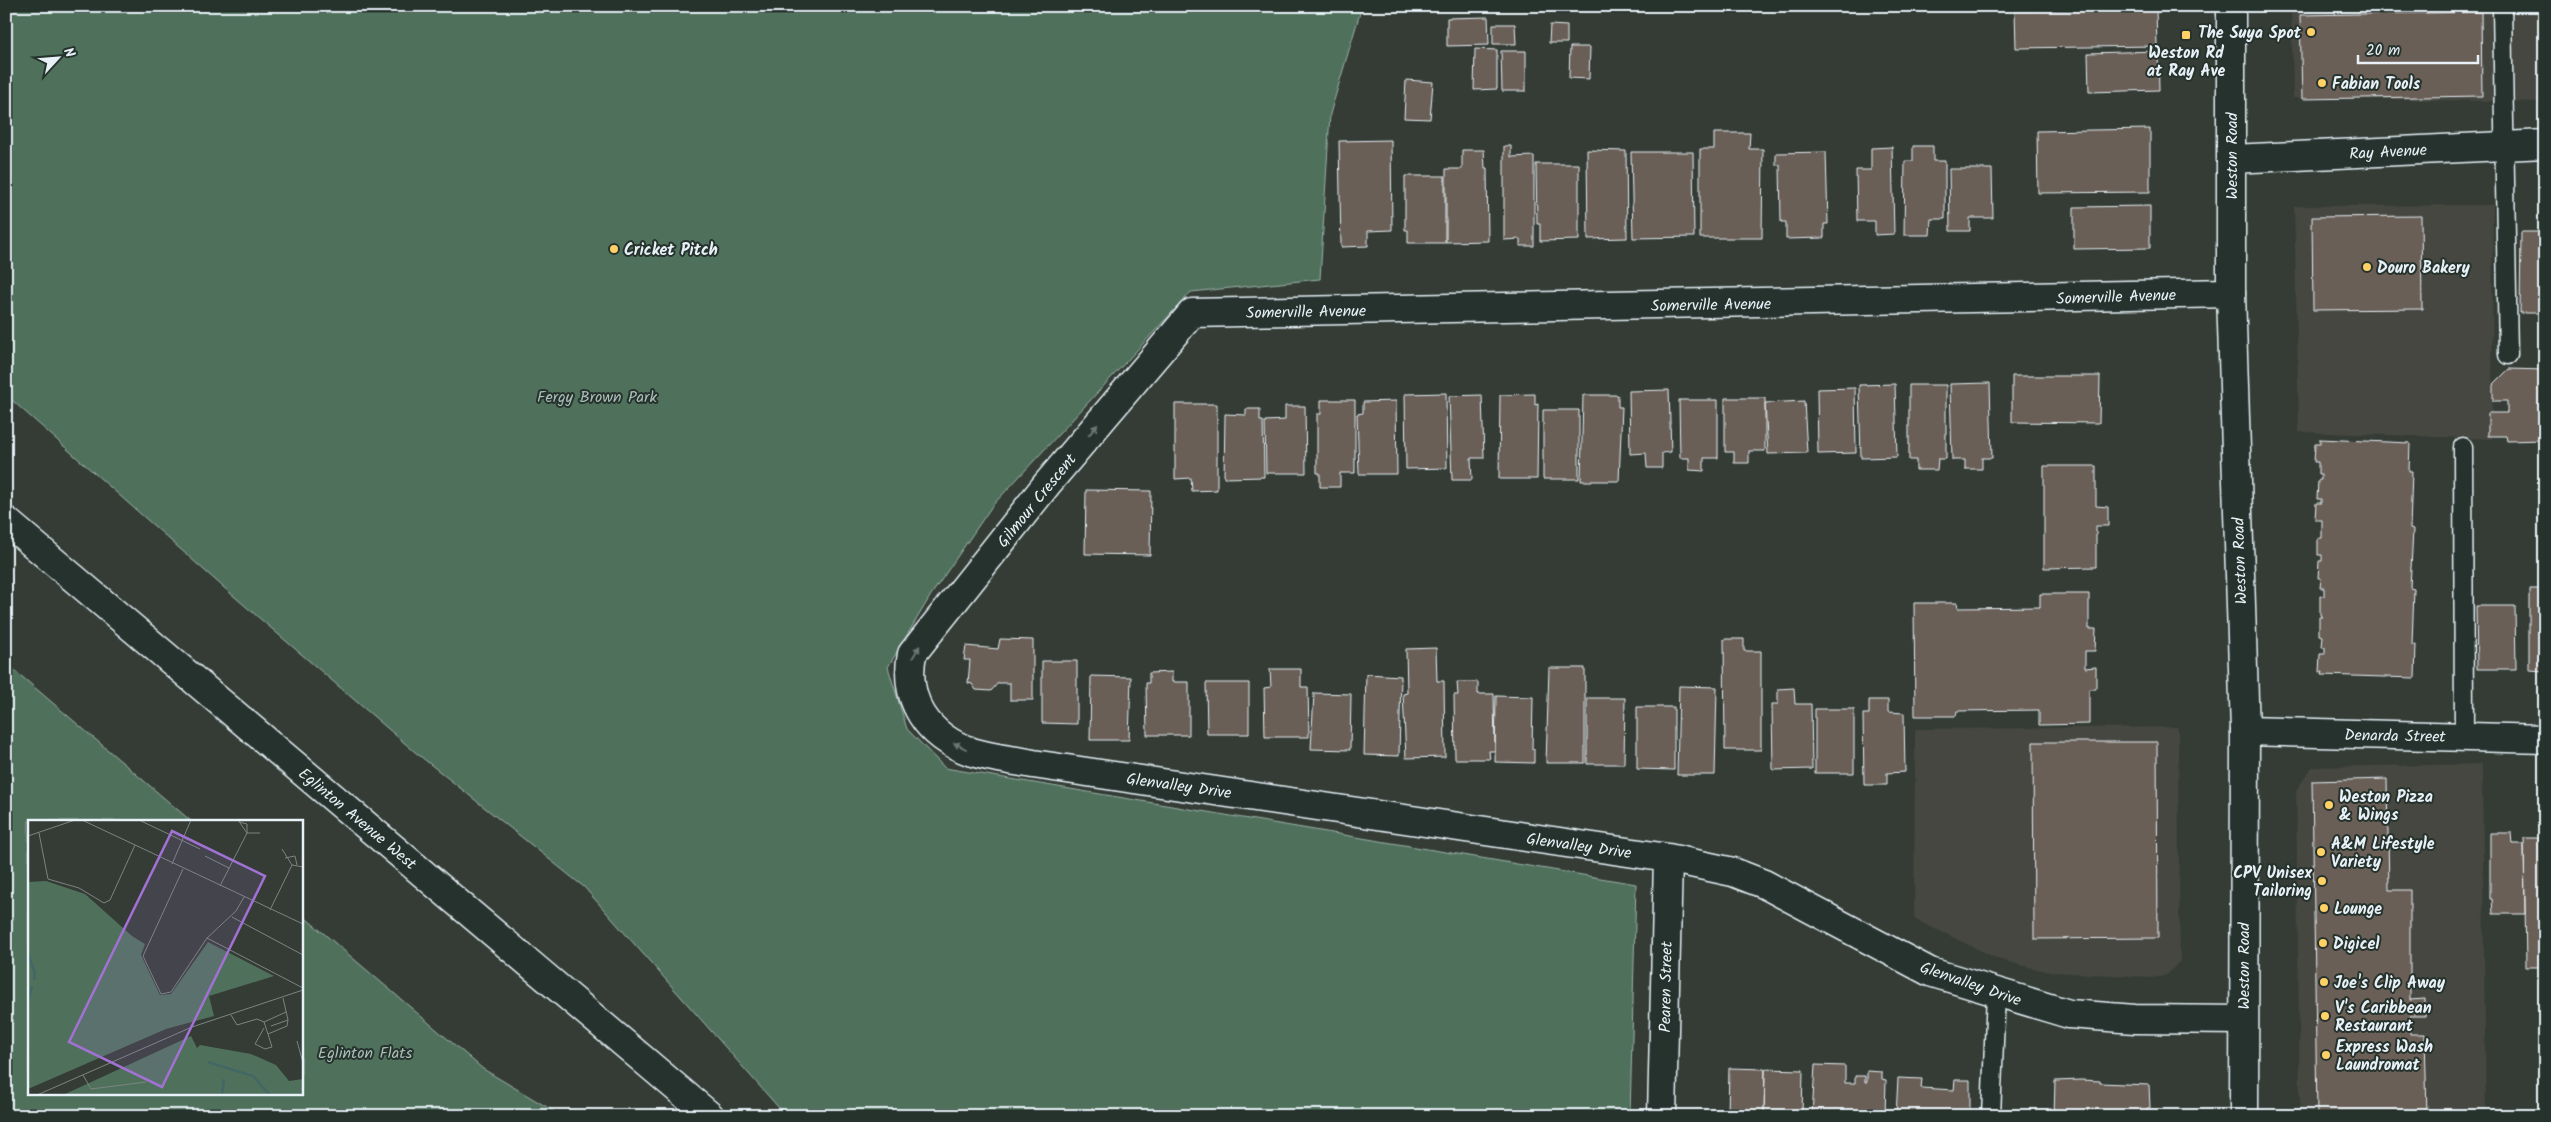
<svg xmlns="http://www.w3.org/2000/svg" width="2551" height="1122" viewBox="0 0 2551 1122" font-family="Kalam,sans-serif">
<rect width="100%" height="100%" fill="#343c35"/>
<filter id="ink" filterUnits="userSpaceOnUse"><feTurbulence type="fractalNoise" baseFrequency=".02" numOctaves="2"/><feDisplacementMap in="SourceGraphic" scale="10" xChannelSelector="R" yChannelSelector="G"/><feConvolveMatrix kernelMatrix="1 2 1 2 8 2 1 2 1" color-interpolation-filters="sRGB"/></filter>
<g filter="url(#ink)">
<path fill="#44463f" d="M2291,6H2545V102L2293,98Z
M2493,205L2492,439L2299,432L2294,206Z
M2178,727L2180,961L2167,975L2149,977L2049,972L2000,960L1914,919L1915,729Z
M2482,764L2486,1116H2300L2296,790L2312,767Z"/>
<path fill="#4f715c" stroke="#9cb1aa" d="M6,6H1362L1330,114L1320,279L1191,292L992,506L931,595L888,667L907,729L945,768L1636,884L1630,1116H786L584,887L415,752L222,586L6,395Z
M6,663L191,821H29V1093H301V914L483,1069L562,1116H6Z"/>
<path fill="#6a5e57" stroke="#e8f1f8" d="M2156,9L2157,46L2016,48L2015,11Z
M2481,12L2482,96L2302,99L2300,15Z
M1488,17L1489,45L1447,46V18Z
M1493,24H1515L1516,44H1493Z
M1550,25L1567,26V43H1549Z
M1570,47H1590L1589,79L1569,78Z
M1475,49L1497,50V89L1474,90Z
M1501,51H1526V91H1502Z
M2158,51L2159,90L2089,92L2088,53Z
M1406,80L1433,82L1430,119L1404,118Z
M2150,129V192L2038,193L2037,131Z
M1714,133H1750L1749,149H1763L1762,238H1700V149H1714Z
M1391,140L1392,230L1368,231V246L1341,247L1339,141Z
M1504,146H1511V157L1534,156V246H1520V239L1504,240Z
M1913,146H1933V161H1945V219H1931L1930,235H1904L1905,161H1913Z
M1892,147L1894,234L1875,235V221H1857L1856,170H1871V148Z
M1462,150H1484L1485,168H1487L1488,241L1446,242V169H1462Z
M1587,150L1626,151L1627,238L1588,239Z
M1631,152H1693L1694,237L1633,238Z
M1826,152L1828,224H1824V238L1786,239V222H1781L1780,165H1776V153Z
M1536,164H1579V240L1540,241V224H1537Z
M1949,169H1992L1993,218H1970V231H1950Z
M1405,176H1445V243H1408V230H1405Z
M2150,206V248L2074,249V207Z
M2421,216L2422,309L2313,310L2312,217Z
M2521,232H2545V313H2520Z
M2509,369L2545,370V440L2507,441L2506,436H2488V413H2507V401H2493V385Z
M2012,376H2100L2099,423L2012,422Z
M1990,383L1992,458H1982V469H1965V460H1952L1950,384Z
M1895,384L1897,457L1861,458L1859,385Z
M1909,385H1946V459H1938L1937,470H1916V460H1909Z
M1855,388L1856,453L1818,454L1817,389Z
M1669,390L1671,452L1662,453V468H1647L1646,453L1630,454L1629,391Z
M1446,393L1447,468L1406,469L1405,394Z
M1535,394V405L1538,404L1537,479H1499L1500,395Z
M1482,395L1484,458H1471L1472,480H1452L1449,396Z
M1583,395H1618V407H1622L1619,481H1581Z
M1725,398H1765V451H1749V463H1734V452H1725Z
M1321,400H1355V473H1340V487H1320V473H1317V414H1321Z
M1679,400H1718V458H1704V471L1689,470V458H1680Z
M1396,401L1397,474H1359L1357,414L1363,413V402Z
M1804,401L1807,453L1768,454L1765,403Z
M1175,404H1217V490L1192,491L1191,478L1175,479Z
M1285,406H1305L1306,473H1266L1265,421L1285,420Z
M1246,409H1260V421H1263L1264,477L1224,478L1225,414L1246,415Z
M1543,410H1579V479H1543Z
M2320,439L2410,443L2409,471H2412L2410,529L2413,530L2410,588L2414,589L2412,645H2416L2415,678L2322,675L2323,672H2319L2320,654H2325V647H2322L2323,636L2319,635V617H2322L2320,615V596H2324V588H2320L2321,578H2318L2319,561H2322V555H2318V538H2322V520H2315L2316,503H2321V499H2317L2318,480H2321V474H2318V462H2314L2315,444H2320Z
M2044,466H2096V506L2108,507V526H2096V567L2044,568Z
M1086,490L1151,491L1150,555L1085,554Z
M2529,589H2545V671L2529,670Z
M2040,594H2089V629H2096L2095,651H2085V668L2096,667V689H2089V724L2039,725V710L1957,711L1956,716H1915L1914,603H1957L1958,608L2040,607Z
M2476,606H2515L2516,669H2477Z
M1000,639L1033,640V700H1010V683H998L991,691L976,690L972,684L968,683L970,660H964L966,646L998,649Z
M1724,639H1744V651H1761V750H1725Z
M1436,648L1437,681H1444L1445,757L1406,758L1403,694L1407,693L1406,649Z
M1042,661H1077V724L1042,723Z
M1549,668H1585V763H1546Z
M1270,669H1301V687H1308L1309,737H1265L1264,688L1271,687Z
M1172,672V682H1189V735H1147L1146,683H1149V673Z
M1366,674L1401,676L1399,756L1364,755Z
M1091,676L1131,677L1129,740H1090Z
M1457,682H1478V694H1494L1495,751H1489L1490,759H1455L1454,695H1458Z
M1206,683H1249V734H1207Z
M1679,686L1717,687L1715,775H1677Z
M1794,688L1795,704H1811L1812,769L1773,770L1772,704H1778V689Z
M1314,693L1351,694L1350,750L1311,749Z
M1496,696L1533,697L1532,749H1534V763L1495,762Z
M1587,698H1625L1624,764H1587Z
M1869,700H1888V712L1904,713L1905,772L1887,773V785H1864L1863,714H1869Z
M1637,707H1674V770L1637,769Z
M1815,709H1854V773H1815Z
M2033,742H2157L2158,938L2034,939Z
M2387,779L2389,890H2410V1000L2425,999V1016H2410V1034H2425L2427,1116H2317L2312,781Z
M2490,833H2512L2513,844H2524L2525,914H2493L2492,899H2490Z
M2524,838H2545V967H2526Z
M1815,1065L1845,1066V1083H1855V1076H1865V1082H1867V1071L1882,1072V1079L1886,1080L1885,1116H1812Z
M1729,1068L1765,1069L1764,1116H1728Z
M1765,1069L1803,1070L1802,1116H1764Z
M1898,1078L1922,1079L1921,1088L1954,1090L1955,1080H1970V1116H1896Z
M2081,1080L2100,1081V1083L2149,1085L2150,1108H2147V1116H2054L2055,1081Z"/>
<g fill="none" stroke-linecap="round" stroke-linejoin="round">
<defs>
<path id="lane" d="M2502,6L2508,355
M2463,447L2464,737
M1991,1116L1996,993"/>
<path id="street" d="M2231,293L1192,313L1047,484L912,654C903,701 928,737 972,752C991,758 1013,760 1033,764L1668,858L1733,872L1764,884L1930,972L2069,1014L2135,1019L2243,1020
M2245,731L2545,739
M1662,1116L1668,858"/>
<path id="secondary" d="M2231,6V293L2245,731L2244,1116
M2232,159L2545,144"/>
<path id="primary" d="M6,521L710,1116"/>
</defs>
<use href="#lane" stroke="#e8f1f8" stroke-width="21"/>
<use href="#street" stroke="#e8f1f8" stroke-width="31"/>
<use href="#secondary" stroke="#e8f1f8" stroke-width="31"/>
<use href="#primary" stroke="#e8f1f8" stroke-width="31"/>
<use href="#lane" stroke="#26332d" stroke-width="18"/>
<use href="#street" stroke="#26332d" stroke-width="28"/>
<use href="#secondary" stroke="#26332d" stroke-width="28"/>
<use href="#primary" stroke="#26332d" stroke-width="28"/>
</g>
<defs><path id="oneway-solid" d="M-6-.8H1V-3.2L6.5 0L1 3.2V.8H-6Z" transform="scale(1.25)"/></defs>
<g fill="#6a7674">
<use href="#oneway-solid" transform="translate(1093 430) rotate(-50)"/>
<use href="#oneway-solid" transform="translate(916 652) rotate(-59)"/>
<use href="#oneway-solid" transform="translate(960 746) rotate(-154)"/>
</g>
</g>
<g fill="#ffd166" stroke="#26332d" stroke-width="2">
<circle cx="2311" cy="32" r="5"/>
<rect x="2181" y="30" width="10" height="10" rx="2.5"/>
<circle cx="2322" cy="83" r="5"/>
<circle cx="614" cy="249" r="5"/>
<circle cx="2367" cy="267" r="5"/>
<circle cx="2329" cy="805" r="5"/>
<circle cx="2321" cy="852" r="5"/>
<circle cx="2322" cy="881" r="5"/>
<circle cx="2324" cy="908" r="5"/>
<circle cx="2323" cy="943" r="5"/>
<circle cx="2324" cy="982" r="5"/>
<circle cx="2325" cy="1016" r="5"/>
<circle cx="2326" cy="1055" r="5"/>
</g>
<g text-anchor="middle" stroke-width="4" stroke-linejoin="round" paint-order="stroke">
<g font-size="16" font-weight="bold" fill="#e8f1f8" stroke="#26332d" text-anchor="start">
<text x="2301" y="38" text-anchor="end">The Suya Spot</text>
<text x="2186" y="58" text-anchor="middle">Weston Rd<tspan x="2186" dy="18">at Ray Ave</tspan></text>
<text x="2332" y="89">Fabian Tools</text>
<text x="624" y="255">Cricket Pitch</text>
<text x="2377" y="273">Douro Bakery</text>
<text x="2339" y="802">Weston Pizza<tspan x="2339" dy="18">&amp; Wings</tspan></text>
<text x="2331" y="849">A&amp;M Lifestyle<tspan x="2331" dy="18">Variety</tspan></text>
<text x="2312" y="878" text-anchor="end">CPV Unisex<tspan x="2312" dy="18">Tailoring</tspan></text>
<text x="2334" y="914">Lounge</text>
<text x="2333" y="949">Digicel</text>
<text x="2334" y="988">Joe's Clip Away</text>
<text x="2335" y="1013">V's Caribbean<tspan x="2335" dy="18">Restaurant</tspan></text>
<text x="2336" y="1052">Express Wash<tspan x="2336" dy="18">Laundromat</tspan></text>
</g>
<g font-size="16" fill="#e8f1f8" stroke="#26332d">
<text transform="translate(2388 151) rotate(-3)" y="6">Ray Avenue</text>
<text transform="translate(2231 156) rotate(-90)" y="6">Weston Road</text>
<text transform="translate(2116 296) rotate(-2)" y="6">Somerville Avenue</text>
<text transform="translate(1711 304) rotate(-1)" y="6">Somerville Avenue</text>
<text transform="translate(1306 311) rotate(-1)" y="6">Somerville Avenue</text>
<text transform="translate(1036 500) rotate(-51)" y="6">Gilmour Crescent</text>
<text transform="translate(2239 561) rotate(-92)" y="6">Weston Road</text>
<text transform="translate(2395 735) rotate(1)" y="6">Denarda Street</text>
<text transform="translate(1179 785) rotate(8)" y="6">Glenvalley Drive</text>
<text transform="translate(358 818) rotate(40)" y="6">Eglinton Avenue West</text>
<text transform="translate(1579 845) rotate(8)" y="6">Glenvalley Drive</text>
<text transform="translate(2243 966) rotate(-90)" y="6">Weston Road</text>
<text transform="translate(1971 983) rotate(19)" y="6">Glenvalley Drive</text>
<text transform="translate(1665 987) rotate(-89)" y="6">Pearen Street</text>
</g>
<g font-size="16" fill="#abbeba" stroke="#26332d">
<text x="597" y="402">Fergy Brown Park</text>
<text x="365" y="1058">Eglinton Flats</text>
</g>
</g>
<g transform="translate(28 820)">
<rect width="275" height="275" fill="#343c35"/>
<path d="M18,61L57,74L104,116L117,124L113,135L132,175L143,174L180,122L246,156L181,176L186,196L138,209L0,269V62ZM163,216L169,228L172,225L223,234L248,245L261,261L275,259V275H35Z" fill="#4f715c"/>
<path fill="none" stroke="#426765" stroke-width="2.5" d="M0,134L7,153L6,160M0,182L4,166M180,242L225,256L242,275M194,275L196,259"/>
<path fill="none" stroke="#7c8483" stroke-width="1" d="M54,0L275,104M111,0L172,29M210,0L219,13H232M11,13L20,59L51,68L76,83L82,80L107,25M0,16L47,0M254,29L264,45L275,47M177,36L201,48M257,38L267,36L269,45M144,44L163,0M155,49L115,136L133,174L143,172L179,118L208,91L216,77M192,66L219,13V4L211,2M242,90L264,45M204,97L275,135M179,118L275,168M255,178L260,200L259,206L240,214L236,202L258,192M203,195L209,205L229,199L236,202M243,206L260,200M236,208L227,224L237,229L244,227L240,214M269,221L275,243M55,255L63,269L118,262M9,275L164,207L275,170"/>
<path fill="#a171d3" fill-opacity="0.15" stroke="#a171d3" stroke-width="2.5" d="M144,11L237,56L134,267L41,222Z"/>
<rect width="275" height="275" fill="none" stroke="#e8f1f8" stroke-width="2.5"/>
</g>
<rect width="2551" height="1122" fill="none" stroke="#26332d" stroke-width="25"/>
<rect x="12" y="12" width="2526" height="1097" fill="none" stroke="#e8f1f8" stroke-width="2" filter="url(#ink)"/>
<g transform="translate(58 58) rotate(64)" stroke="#26332d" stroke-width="4" paint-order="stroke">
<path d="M0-4L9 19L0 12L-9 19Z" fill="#e8f1f8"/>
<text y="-8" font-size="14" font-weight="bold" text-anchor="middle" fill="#e8f1f8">N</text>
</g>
<path d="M2358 55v8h120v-8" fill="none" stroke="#e8f1f8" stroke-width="2.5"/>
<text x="2366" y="55" font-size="15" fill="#e8f1f8" stroke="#26332d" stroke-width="4" paint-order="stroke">20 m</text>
</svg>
